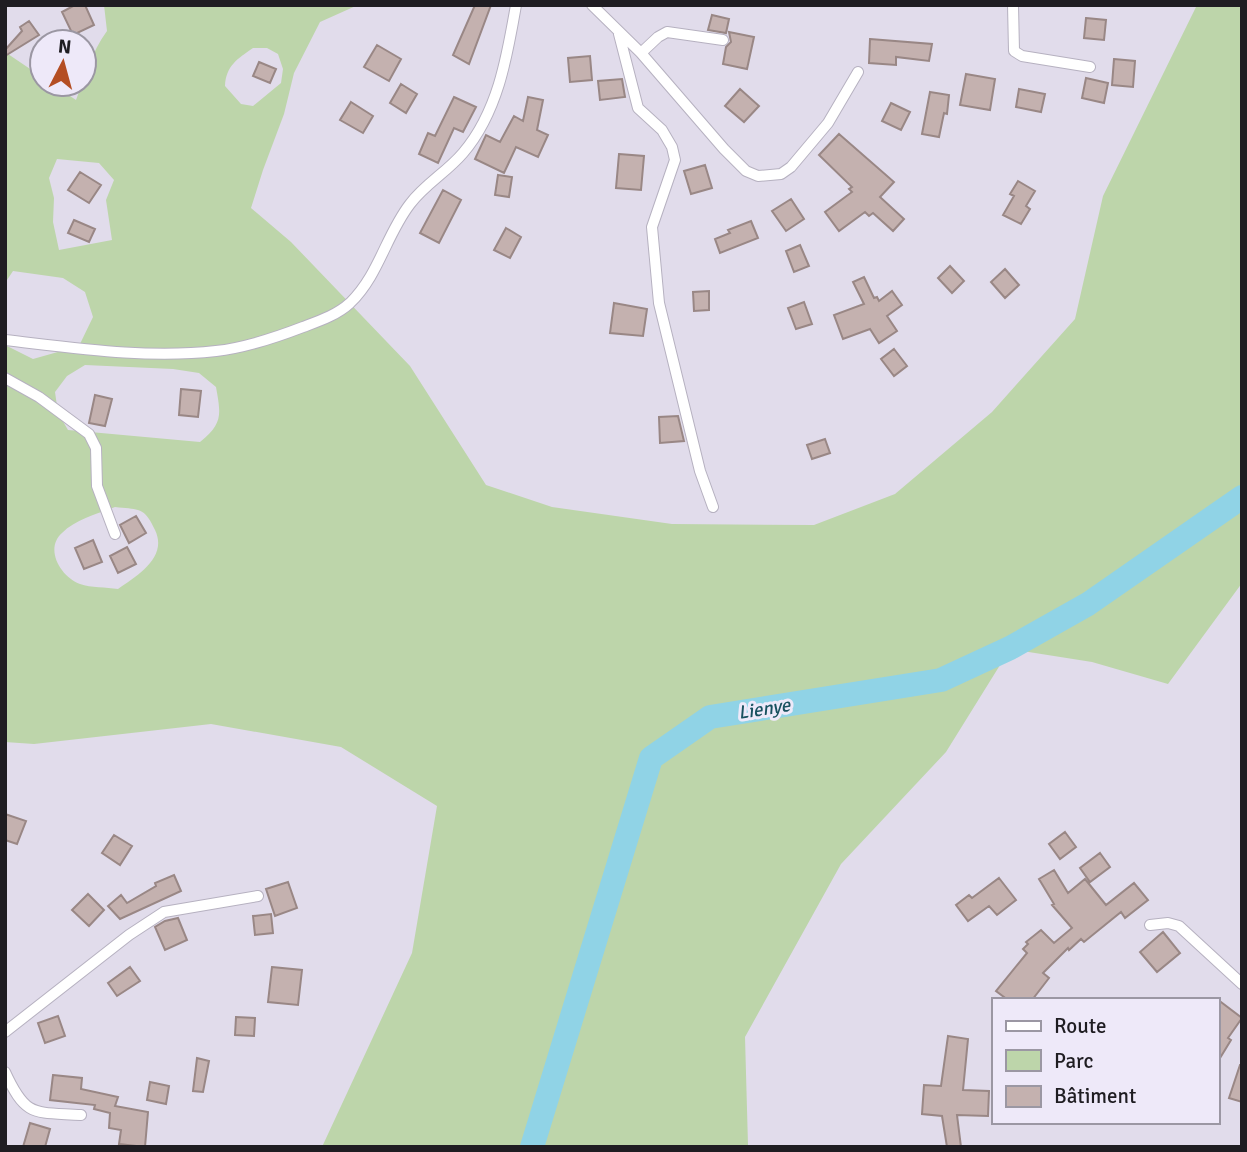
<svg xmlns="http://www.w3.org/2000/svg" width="1247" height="1152" viewBox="0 0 1247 1152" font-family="Signika,sans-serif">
<rect width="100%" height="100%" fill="#e1dceb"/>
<path fill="#bdd5aa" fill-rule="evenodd" d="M104,5H358L320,22L294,73L284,114L263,170L251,208L291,242L410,366L486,485L552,507L672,524L814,525L895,494L992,412L1075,319L1103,196L1196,7L1242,5V583L1168,684L1092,662L1010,649L946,752L841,864L745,1037L748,1145L751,1147H322L412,953L437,806L341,747L211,724L34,744L5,742V345L33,359L79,346L93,317L85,292L63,278L13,271L5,283V52L42,77V84H52L76,100C85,77 91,53 107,31ZM253,48H267L278,54L283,69L281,83L253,106L241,104L225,86C226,66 237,59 253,48ZM57,159L99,163L114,180L106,200L112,240L59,250L53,222L54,198L49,178ZM85,365L173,369L199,373L216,387C221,415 223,423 200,442L68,430L58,413L55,392L67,376ZM115,507C139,510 144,506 155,530C168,557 138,575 118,589C106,587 91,588 80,584C61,577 44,549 62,533C76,519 97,514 115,507Z"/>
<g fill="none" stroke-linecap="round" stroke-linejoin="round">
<path stroke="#90d3e6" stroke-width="24" d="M532,1147L651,758L710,717L941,680L1010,648L1088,604L1242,497"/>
</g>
<path fill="#c4b1af" stroke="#998785" stroke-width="2" d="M75,5H85L94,25L73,35L62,12Z
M475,5H491L469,64L453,55Z
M712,15L729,19L726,33L708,30Z
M1086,18L1106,20L1104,40L1084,38Z
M29,21L39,35L5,56V50L22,31L20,27Z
M729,32L754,37L747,69L723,64L726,47L731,42Z
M870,39L932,44L929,61L896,57V65L869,63Z
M377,45L401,59L389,81L364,67Z
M590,56L592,80L570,82L568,58Z
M1114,59L1135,61L1133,87L1112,85Z
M259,62L276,69L270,83L253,76Z
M966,74L995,79L990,110L960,105Z
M1086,78L1108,83L1104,103L1082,98Z
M622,79L625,97L600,100L598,81Z
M401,84L417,94L406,113L390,103Z
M740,89L759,106L744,122L725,106Z
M1019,89L1045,94L1041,112L1016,107Z
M930,92L949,95L947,114L944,113L939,137L922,134Z
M454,97L476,107L463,132L454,128L438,163L419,154L428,133L435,136Z
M528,97L543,100L537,130L548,135L538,157L516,147L504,173L475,159L486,135L500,142L514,116L523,121Z
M351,102L373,116L363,133L340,120Z
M891,103L910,112L901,130L882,121Z
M839,134L894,182L880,197L904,219L893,231L873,213L869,216L865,212L839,231L825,212L852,192L849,189L852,187L819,155Z
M619,154L644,156L641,190L616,188Z
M705,165L712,188L691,194L684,171Z
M80,172L101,185L89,203L68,190Z
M498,175L512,177L509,197L495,195Z
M1018,181L1035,191L1026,206L1030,209L1021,224L1003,215L1014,196L1010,194Z
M443,190L461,200L439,243L420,233Z
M791,199L804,219L786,231L772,211Z
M74,220L95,229L89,242L68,233Z
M751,221L758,238L720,253L715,239L730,233L728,230Z
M506,228L521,237L510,258L494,250Z
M800,245L809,266L794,272L786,251Z
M950,266L964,281L952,293L938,278Z
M1005,269L1019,285L1005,298L991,282Z
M864,277L874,298L877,297L879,301L892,291L902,305L887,316L897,331L879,343L870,329L843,339L834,315L864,304L853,282Z
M709,291V310L694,311L693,292Z
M804,302L812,324L796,329L788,308Z
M614,303L647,309L643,336L610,333Z
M894,349L907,366L894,376L881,359Z
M181,389L201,391L198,417L179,415Z
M95,395L112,399L105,426L89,423Z
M678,416L684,441L660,443L659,417Z
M825,439L830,453L812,459L807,445Z
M136,516L146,533L129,543L120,525Z
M93,540L102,562L84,569L75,548Z
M127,547L136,564L118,573L110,556Z
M5,814L26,821L17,844L5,840Z
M1065,832L1076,847L1060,859L1049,844Z
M114,835L132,846L120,865L102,853Z
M1100,853L1110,867L1090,882L1080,868Z
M1054,870L1068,893L1085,879L1106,905L1134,883L1148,900L1125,918L1121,912L1084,942L1081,939L1069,950L1068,948L1043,973L1049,978L1032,1000H1008L996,991L1027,953L1023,949L1028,944L1026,942L1041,930L1054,943L1072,928L1052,905L1054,904L1039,879Z
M174,875L181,891L120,919L108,906L121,895L127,903L156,886L155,883Z
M999,878L1016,900L997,915L989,906L968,921L956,905L969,895L972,898Z
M288,882L297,908L275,916L266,889Z
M88,894L104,910L89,926L72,910Z
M271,914L273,933L255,935L253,916Z
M178,918L187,940L165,950L155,927L165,921Z
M1163,932L1180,953L1157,972L1140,952Z
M130,967L140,981L117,996L108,983Z
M272,967L302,970L298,1005L268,1002Z
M1217,999L1242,1018L1228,1038L1231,1040L1217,1063Z
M58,1016L65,1036L45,1043L38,1023Z
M236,1017L255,1018L254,1036L235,1035Z
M948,1036L968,1039L963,1090L989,1091L988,1116L957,1115L961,1147H947L942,1116L922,1114L924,1085L941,1086Z
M197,1058L209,1061L203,1092L193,1091Z
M1240,1065H1242V1102L1229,1098Z
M53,1075L82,1078L81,1089L118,1097L115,1106L148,1112L145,1147L119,1144L121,1130L109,1128L110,1113L94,1109L95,1105L50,1100Z
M150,1082L169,1086L166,1104L147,1100Z
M30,1123L50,1129L45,1147H23Z"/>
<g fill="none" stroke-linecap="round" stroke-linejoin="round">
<defs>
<path id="minor" d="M592,5L641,53L724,149L746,171L758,176L781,174L791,167L828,123L858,72
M1013,5L1014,51L1022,56L1090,67
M619,34L638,108L662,130L672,147L675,160L652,227L659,303L700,471L713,507
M641,53L658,37L667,32L723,40
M5,340C75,348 147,359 216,351C245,348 277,337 303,327C319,321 337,315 350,303C379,275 386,235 410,204C425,184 447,172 463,153C498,112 507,57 516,5
M5,378L39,397L89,434L96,448L97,486L115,534
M1150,925L1168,923L1179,926L1242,984
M5,1032L129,935L164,912L258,896
M5,1072C26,1118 34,1112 81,1115"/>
</defs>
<use href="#minor" stroke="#b6b1c0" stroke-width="12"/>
<use href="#minor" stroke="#fff" stroke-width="10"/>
</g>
<g text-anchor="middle" stroke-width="6" stroke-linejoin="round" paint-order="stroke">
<g font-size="19" font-style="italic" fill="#19515f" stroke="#eee9f9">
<text transform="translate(764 708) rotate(-9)" y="7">Lienye</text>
</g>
</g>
<rect width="1247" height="1152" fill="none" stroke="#1f1d22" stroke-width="14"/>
<rect x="992" y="998" width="228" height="126" fill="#eee9f9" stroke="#9b97a3" stroke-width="2"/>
<rect x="1006" y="1021" width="35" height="10" fill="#ffffff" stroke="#9b97a3" stroke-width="2"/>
<text x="1054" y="1033" font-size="21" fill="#1f1d22">Route</text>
<rect x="1006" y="1050" width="35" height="21" fill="#bdd5aa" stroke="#9b97a3" stroke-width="2"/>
<text x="1054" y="1068" font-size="21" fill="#1f1d22">Parc</text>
<rect x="1006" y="1086" width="35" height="21" fill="#c4b1af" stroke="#9b97a3" stroke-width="2"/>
<text x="1054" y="1103" font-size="21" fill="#1f1d22">Bâtiment</text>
<g transform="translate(63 63) rotate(6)"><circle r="33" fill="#eee9f9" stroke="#9b97a3" stroke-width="2"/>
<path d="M0-5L12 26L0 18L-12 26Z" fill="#b44e23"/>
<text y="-10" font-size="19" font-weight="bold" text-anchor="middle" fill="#1f1d22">N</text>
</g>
</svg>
